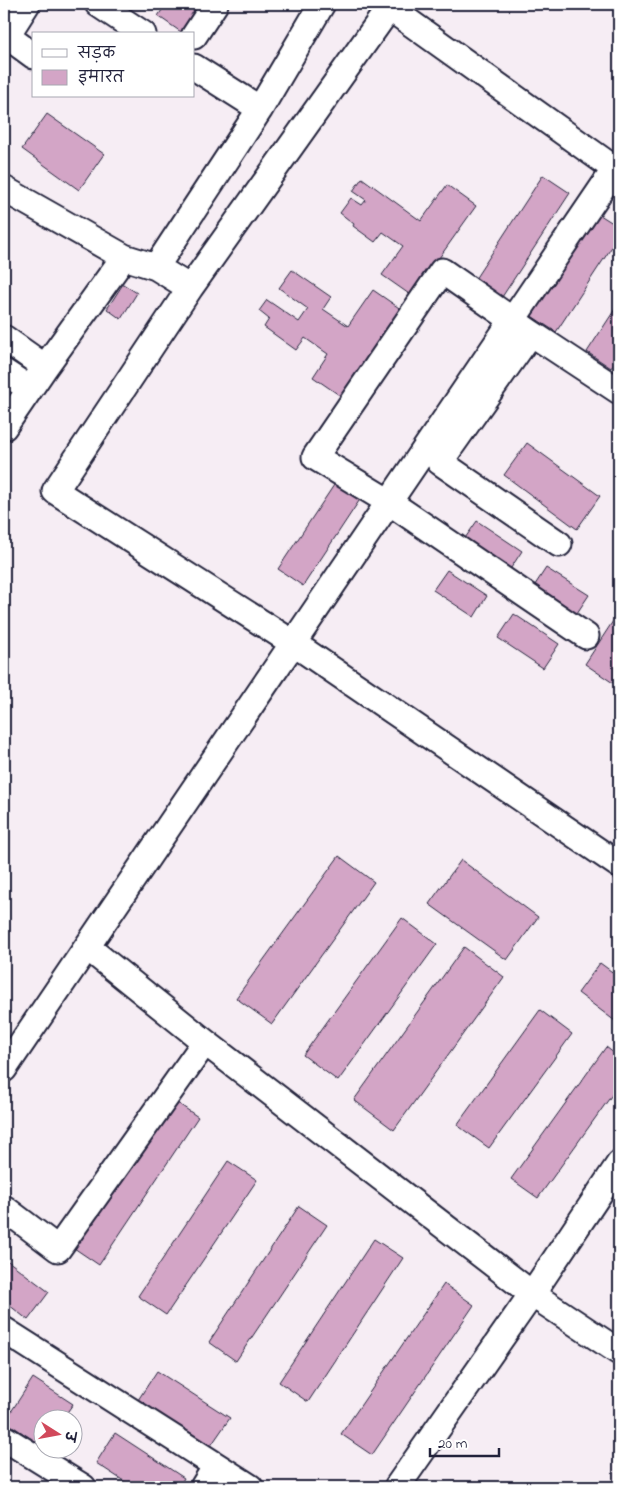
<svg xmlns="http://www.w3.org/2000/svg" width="623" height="1491" viewBox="0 0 623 1491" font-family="'Indie Flower','Playpen Sans Deva',sans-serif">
<rect width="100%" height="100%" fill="#f6edf4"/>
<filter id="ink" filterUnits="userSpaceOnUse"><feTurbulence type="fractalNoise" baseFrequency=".02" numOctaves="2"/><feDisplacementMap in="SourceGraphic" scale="10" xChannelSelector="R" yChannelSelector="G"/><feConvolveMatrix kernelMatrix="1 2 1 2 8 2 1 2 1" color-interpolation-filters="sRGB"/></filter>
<g filter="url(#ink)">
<path fill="#d3a5c6" stroke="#22223b" d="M166,4H201L181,32L158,16Z
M47,114L104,154L79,190L22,149Z
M543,175L570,193L502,297L475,279Z
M362,178L421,221L447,185L476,206L412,296L382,275L403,246L383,232L375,242L353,226L354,224L340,213L351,198L362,205L366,200L353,191Z
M597,213L619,227V236L556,332L530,315Z
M292,270L331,297L323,309L348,326L373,290L405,312L393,321L350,383L354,386L345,399L313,377L328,354L305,338L296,350L264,327L269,319L259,311L267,300L299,322L308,309L279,288Z
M123,284L137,293L121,319L107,309Z
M619,303V356L611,368L587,352Z
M527,443L600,496L577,529L504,475Z
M336,482L361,498L303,586L278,569Z
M477,521L522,551L509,571L463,541Z
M546,568L589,595L573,619L531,591Z
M447,570L487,596L474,617L433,590Z
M514,614L559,644L543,668L498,638Z
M615,618L619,621V673L613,683L585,664Z
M339,856L374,882L272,1024L236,998Z
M461,860L538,917L507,960L429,904Z
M402,918L437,944L338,1081L303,1055Z
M464,947L504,977L394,1130L354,1100Z
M600,963L619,977V1024L578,993Z
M540,1010L572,1034L489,1148L457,1125Z
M606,1047L619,1057V1085L538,1198L511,1179Z
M173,1100L198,1117L99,1265L74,1248Z
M228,1161L257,1180L166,1315L138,1296Z
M299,1206L327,1225L236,1361L209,1342Z
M374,1239L403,1258L308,1402L279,1382Z
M4,1258L49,1292L28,1320L4,1301Z
M444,1284L474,1305L372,1455L341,1434Z
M157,1371L230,1418L210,1447L138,1400Z
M33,1378L73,1404L63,1418H42V1446L5,1421Z
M115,1433L184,1478L179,1487H133L96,1463Z"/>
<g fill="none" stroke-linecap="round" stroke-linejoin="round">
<defs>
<path id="minor" d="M98,4L143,34
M384,4L619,172
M392,4L190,288L55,491L293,643L619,865
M4,34L34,56
M194,36L215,4
M4,40L27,4
M194,67L260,109
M4,189L124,257L156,267L190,288
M156,267L260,109L322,4
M531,333L440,462L559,544
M4,338L45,367
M4,372L30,389
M4,427L45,367L124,257
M586,636L389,502L315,457L442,271L531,333L619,391
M87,947L205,1042L532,1294L619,1352
M4,1069L615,169
M4,1208L58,1249L205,1042
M4,1330L250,1487
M4,1438L83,1487
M203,1487L216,1466
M397,1487L532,1294L619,1164"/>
</defs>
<use href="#minor" stroke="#22223b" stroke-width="29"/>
<use href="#minor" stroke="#fff" stroke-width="25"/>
</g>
</g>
<rect width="623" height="1491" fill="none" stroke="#fff" stroke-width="20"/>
<rect x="10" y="10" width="603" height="1471" fill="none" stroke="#22223b" stroke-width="2" filter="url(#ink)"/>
<rect x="32" y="32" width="162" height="65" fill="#ffffff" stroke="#a7a7b1"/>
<rect x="42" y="49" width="25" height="8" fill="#ffffff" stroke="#a7a7b1"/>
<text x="78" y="58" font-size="15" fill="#22223b">सड़क</text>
<rect x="42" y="70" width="25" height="15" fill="#d3a5c6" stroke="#a7a7b1"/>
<text x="78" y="82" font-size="15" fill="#22223b">इमारत</text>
<g transform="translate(58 1434) rotate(101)"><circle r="24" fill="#ffffff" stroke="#a7a7b1"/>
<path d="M0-4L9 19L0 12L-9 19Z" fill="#d1495b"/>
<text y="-8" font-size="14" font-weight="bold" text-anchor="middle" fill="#22223b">उ</text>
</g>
<path d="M430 1448v8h69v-8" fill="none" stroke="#22223b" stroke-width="2.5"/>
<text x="438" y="1448" font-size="15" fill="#22223b" stroke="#ffffff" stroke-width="4" paint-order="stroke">20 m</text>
</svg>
